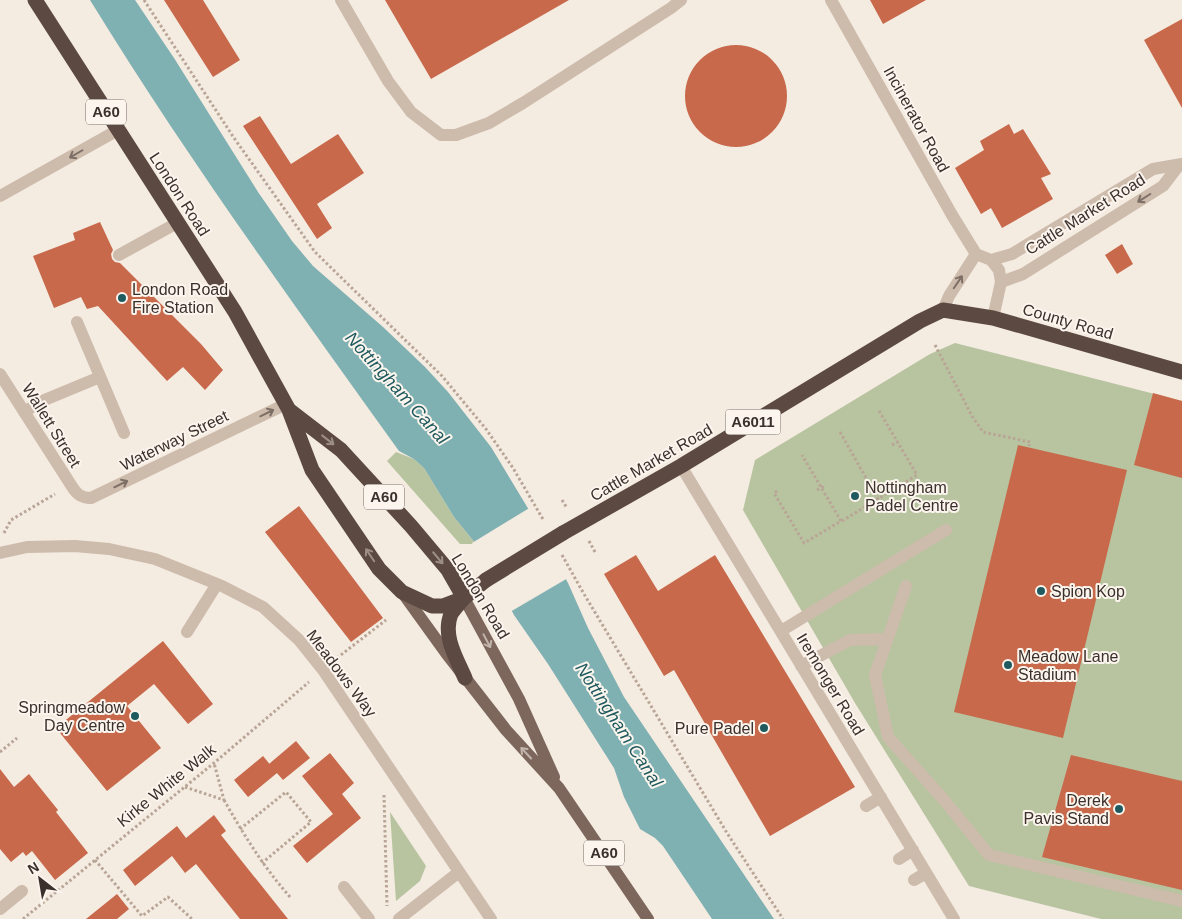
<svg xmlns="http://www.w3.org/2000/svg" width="1182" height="919" viewBox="0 0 1182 919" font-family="Arial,sans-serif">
<rect width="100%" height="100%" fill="#f4ebe1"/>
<path fill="#b8c4a0" d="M955,343L1182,401V919H1101L969,886L855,703L743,510L755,460L930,354Z
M396,452L414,459L424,468L454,517L476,544H460L387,461Z
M390,812L426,866L420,881L396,901Z"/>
<path fill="#7fb0b2" d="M90,0H135L174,58L258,192L292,241L313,266L383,327L425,367L448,392L491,447L535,520L568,583L588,628L624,697L774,919H712L663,846L655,838L640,829L624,797L614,768L548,664L514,615L476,544L454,517L424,468L414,459L399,451C293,303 185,155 90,0Z"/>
<path fill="#f4ebe1" d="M531,507L568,578L510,612L472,543Z"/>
<path fill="#c8694b" d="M164,0H203L240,60L213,77Z
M385,0H569L431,79Z
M870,0H926L883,24Z
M1182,19V108L1144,40Z
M685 96a51 51 0 1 1 102 0a51 51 0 1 1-102 0Z
M260,116L291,164L338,134L364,173L317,204L332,228L317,239L243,126Z
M1009,124L1014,134L1023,129L1051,174L1041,178L1053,199L1002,228L991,208L981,214L955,168L984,150L980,141Z
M100,222L113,250L111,254L112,259L115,262L120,263L201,344L223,370L205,390L183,367L167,381L98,306L87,309L81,297L54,308L33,256L75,240L73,233Z
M1122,244L1133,264L1117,274L1105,255Z
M1153,393L1182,401V478L1134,465Z
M1018,445L1127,470L1063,738L954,712Z
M299,506L383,618L351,642L265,532Z
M636,555L658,591L715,555L855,787L770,836L674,670L664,676L604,574Z
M163,641L213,704L188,724L154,684L127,706L161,748L107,791L56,728Z
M296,741L310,758L283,780L269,764Z
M330,753L354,783L342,794L361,818L307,863L293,846L333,814L302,776Z
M1071,755L1182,781V890L1042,857Z
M263,756L277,773L248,797L234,780Z
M0,769L14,787L29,774L58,810L56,812L88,853L55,880L32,851L26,856L23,852L11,862L0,849Z
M214,815L226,831L221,835L288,919H240L196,864L185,873L172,856L135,886L123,870L177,826L186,838Z
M117,894L129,909L117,919H86Z"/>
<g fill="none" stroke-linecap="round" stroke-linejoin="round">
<path stroke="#b9a596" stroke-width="3" stroke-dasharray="2.5 2.5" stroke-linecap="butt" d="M144,0L234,138L315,252L442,376L486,429L513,468L544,521
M935,345L972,416L983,432L1030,442L1029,446
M840,432L878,499
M892,445L901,440
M817,490L826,485
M777,491L774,493L804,543L841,521L802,455
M562,500L567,508
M842,521L917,475L878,409
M4,533L11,520L55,494
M589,541L595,552
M562,555L584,594L727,833L783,919
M337,658L386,620
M0,752L17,738
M185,787L224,800L214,763
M384,795L387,906
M224,800C244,835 264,868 291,898
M240,829L286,792L311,822L262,863
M95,860L142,916L168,897L192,919
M23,919L214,763L309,682"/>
<path stroke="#cdbbac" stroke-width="12" d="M341,0L388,81L411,112L441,135H456L489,123L523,103L671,8L681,0
M831,0L952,215L976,254L991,260L999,270L1001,282L993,318
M0,196L118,130
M119,255L177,223
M991,260L1012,254L1153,169L1182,164
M1001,282L1023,274L1163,186L1179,165
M943,310L949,296L976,254
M77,322L124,433
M0,374L71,485C76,493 80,498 91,498L286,404
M24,412L42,401L100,377
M681,466L954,919
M0,553L27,547L75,546L109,549L155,559L222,586L263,607L299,640L323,670L491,919
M906,586L875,675L888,737L944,800L989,855L1182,901
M781,631L946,530
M187,632L217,584
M801,666L850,640L887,639
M866,806L881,797
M899,859L913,850
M914,880L926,873
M344,887L369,919
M0,909L22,891
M399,919L459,872"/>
<path stroke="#7d675c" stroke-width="12" d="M402,592L446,653L506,730L559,788L648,919
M464,598L519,699L554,777"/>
<path stroke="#5c4a42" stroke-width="15" d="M35,0L235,312L289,410L312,470L379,569L402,592L432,606H443L464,598L486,580
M289,410L341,450L411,526L448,570L464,598
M563,533L681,466L920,321L943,310L993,318L1182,372
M463,599C459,604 454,609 451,614C442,636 457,659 465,678"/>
<path stroke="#5c4a42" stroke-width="15" d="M486,580L563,533"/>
</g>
<defs><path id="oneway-shaft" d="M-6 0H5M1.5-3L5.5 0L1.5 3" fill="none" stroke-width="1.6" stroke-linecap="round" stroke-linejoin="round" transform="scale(1.25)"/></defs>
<g stroke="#7d6f65">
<use href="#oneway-shaft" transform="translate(76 154) rotate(150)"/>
<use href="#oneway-shaft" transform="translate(1144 198) rotate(148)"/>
<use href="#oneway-shaft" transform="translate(958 282) rotate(-56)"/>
<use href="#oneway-shaft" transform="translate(267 413) rotate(-26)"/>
<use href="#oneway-shaft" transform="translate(121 484) rotate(-26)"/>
</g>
<g stroke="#9c8e87">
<use href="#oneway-shaft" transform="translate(328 440) rotate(38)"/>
<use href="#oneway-shaft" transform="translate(370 555) rotate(-124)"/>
<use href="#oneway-shaft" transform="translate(438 558) rotate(50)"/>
</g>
<g stroke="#c2b5ac">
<use href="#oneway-shaft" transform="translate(487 641) rotate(62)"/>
<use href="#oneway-shaft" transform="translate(526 753) rotate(-133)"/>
</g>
<g fill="#1f5a5e" stroke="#fbf5ee" stroke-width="2">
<circle cx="122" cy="298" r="5"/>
<circle cx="855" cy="496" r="5"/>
<circle cx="1041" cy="591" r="5"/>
<circle cx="1008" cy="665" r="5"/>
<circle cx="135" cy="716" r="5"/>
<circle cx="764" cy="728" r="5"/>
<circle cx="1119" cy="809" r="5"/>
</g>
<g text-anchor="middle" stroke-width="4" stroke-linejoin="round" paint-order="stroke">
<g fill="#fbf5ee" stroke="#756b66" stroke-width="1">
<rect x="86" y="99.5" width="40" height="25" rx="4"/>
<rect x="725.5" y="409.5" width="55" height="25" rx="4"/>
<rect x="364" y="484.5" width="40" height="25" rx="4"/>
<rect x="584" y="840.5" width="40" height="25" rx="4"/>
</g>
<g font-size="15" font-weight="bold" fill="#3b302b">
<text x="106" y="117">A60</text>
<text x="753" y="427">A6011</text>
<text x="384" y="502">A60</text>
<text x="604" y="858">A60</text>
</g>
<g font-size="16" fill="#3b302b" stroke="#fbf5ee">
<text transform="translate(917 119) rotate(61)" y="6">Incinerator Road</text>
<text transform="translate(180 194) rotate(57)" y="6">London Road</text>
<text transform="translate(1085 214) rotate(-32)" y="6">Cattle Market Road</text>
<text transform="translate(1068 321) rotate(16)" y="6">County Road</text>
<text transform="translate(52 425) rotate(58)" y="6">Wallett Street</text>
<text transform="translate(174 440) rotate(-26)" y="6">Waterway Street</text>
<text transform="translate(651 462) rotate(-30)" y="6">Cattle Market Road</text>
<text transform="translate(481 596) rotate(59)" y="6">London Road</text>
<text transform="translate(342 673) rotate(53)" y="6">Meadows Way</text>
<text transform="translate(831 684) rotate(59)" y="6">Iremonger Road</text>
<text transform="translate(166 785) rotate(-39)" y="6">Kirke White Walk</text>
</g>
<g font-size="16" fill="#3b302b" stroke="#fbf5ee" text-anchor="start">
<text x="132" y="295">London Road<tspan x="132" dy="18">Fire Station</tspan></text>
<text x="865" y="493">Nottingham<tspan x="865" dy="18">Padel Centre</tspan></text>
<text x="1051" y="597">Spion Kop</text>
<text x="1018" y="662">Meadow Lane<tspan x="1018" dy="18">Stadium</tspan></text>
<text x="125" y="713" text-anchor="end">Springmeadow<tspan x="125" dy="18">Day Centre</tspan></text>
<text x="754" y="734" text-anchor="end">Pure Padel</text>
<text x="1109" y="806" text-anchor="end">Derek<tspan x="1109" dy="18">Pavis Stand</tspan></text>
</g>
<g font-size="18" font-style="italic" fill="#1f5a5e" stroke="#fbf5ee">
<text transform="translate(397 388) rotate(48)" y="6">Nottingham Canal</text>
<text transform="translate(619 725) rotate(57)" y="6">Nottingham Canal</text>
</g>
</g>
<g transform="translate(40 879) rotate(329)" stroke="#fbf5ee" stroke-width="4" paint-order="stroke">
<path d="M0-4L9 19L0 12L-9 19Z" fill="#3b302b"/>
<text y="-8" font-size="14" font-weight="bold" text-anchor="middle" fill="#3b302b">N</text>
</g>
</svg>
